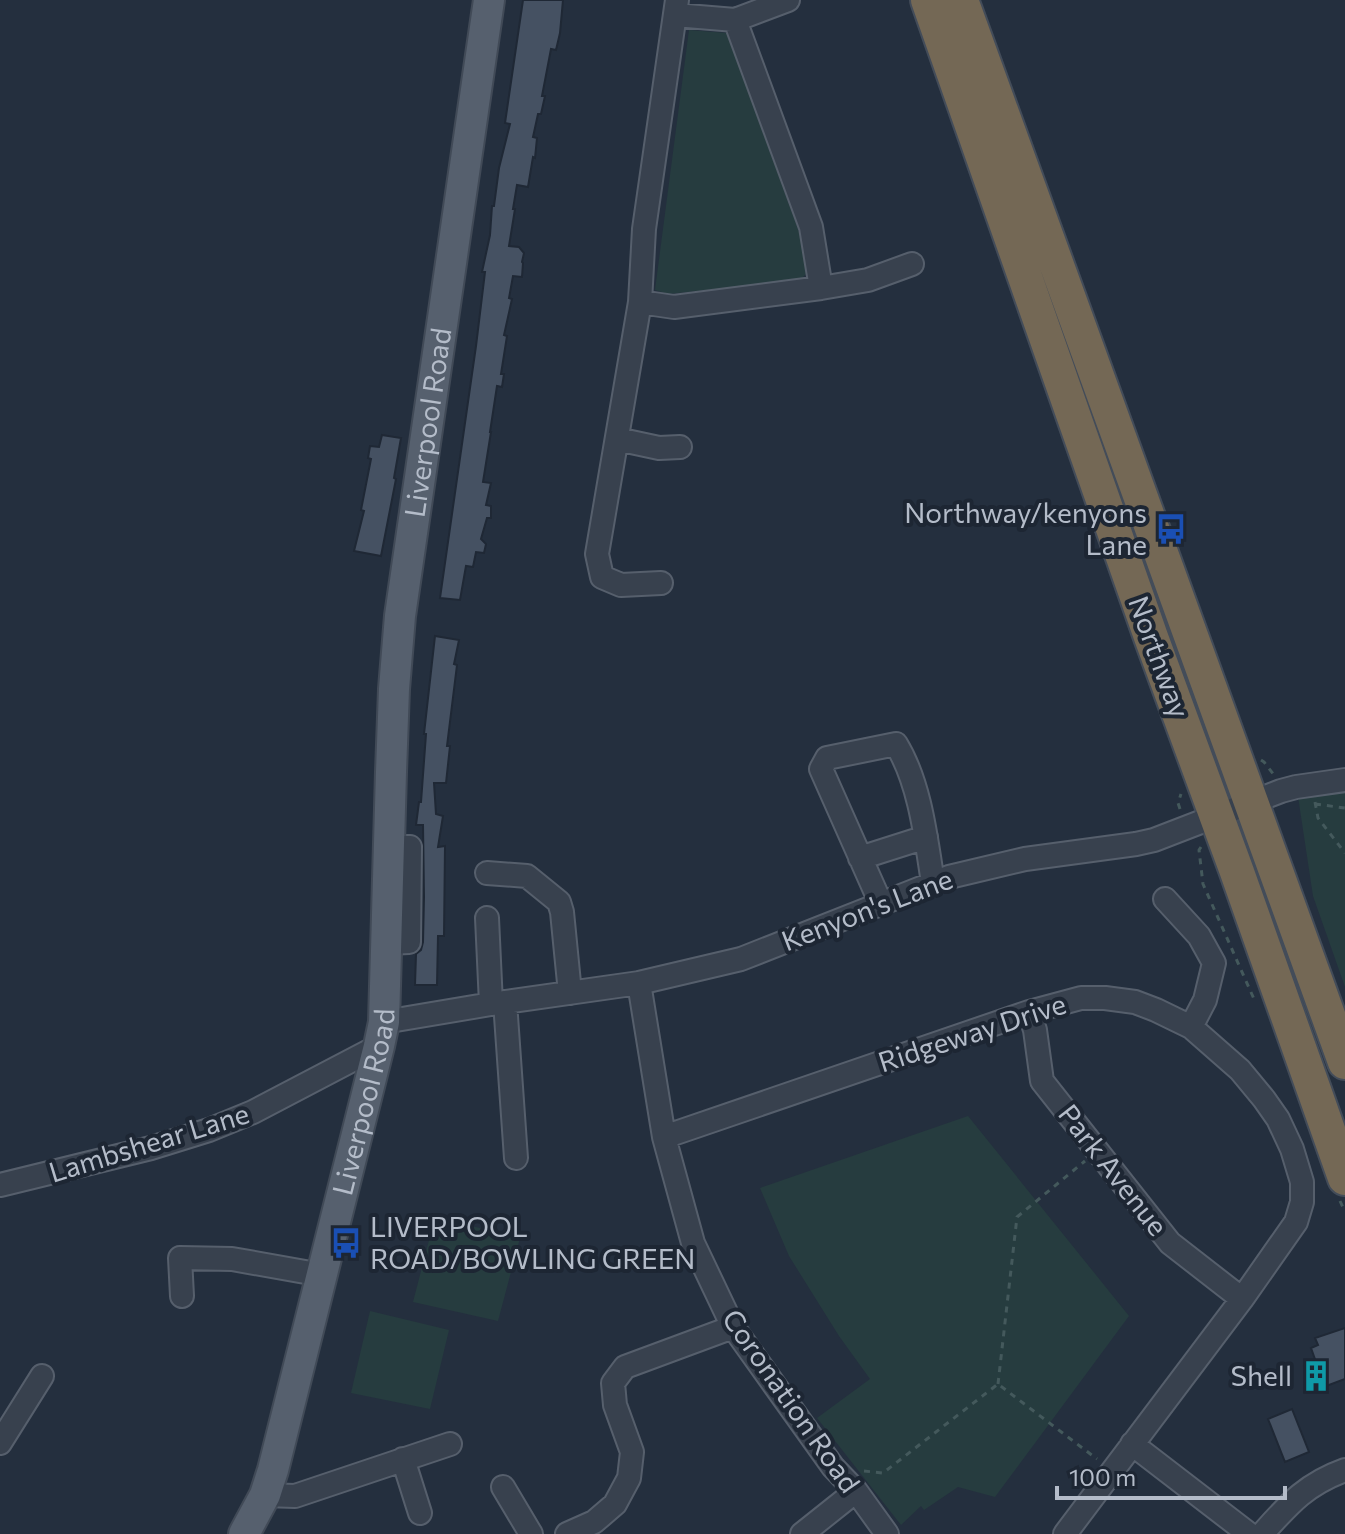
<svg xmlns="http://www.w3.org/2000/svg" width="1345" height="1534" viewBox="0 0 1345 1534" font-family="Commissioner,sans-serif">
<rect width="100%" height="100%" fill="#242f3e"/>
<path fill="#263c3f" d="M689,30L727,33L802,240L806,274L799,281L668,294L655,290Z
M1345,784V987L1313,896L1297,790Z
M968,1116L1129,1316L995,1497L958,1487L924,1510L921,1506L901,1525L817,1418L870,1379L839,1336L789,1256L760,1188Z
M435,1217L520,1238L498,1321L413,1302Z
M370,1311L449,1330L430,1409L351,1393Z"/>
<path fill="#455162" stroke="#1f2835" stroke-width="2" d="M523,0H563L560,33L556,50L551,49L542,96H545L541,114H538L533,137L537,138L535,158L533,157L528,187L517,185L513,209H515L509,246L519,247L524,253L522,262L523,263L522,277L513,276L509,298L512,299L504,335L507,336L501,374H504L502,387L497,386L490,432H491L483,482L491,483L486,505L491,506V518H487L481,539L486,544L484,553L476,552L473,567L466,566L460,600L440,598L476,346L485,272H482L490,235L492,206H494L499,168L510,124L505,123Z
M382,435L401,438L394,478L396,479L381,556L354,551L364,511L361,510L371,459L368,458L370,446L379,447Z
M435,636L459,640L454,664L457,665L447,746H450L446,783H434L436,814L443,816L438,847L445,846L444,936H438L437,985H415L416,954L421,950L423,942L424,897L423,825H416L419,802H421L426,734H424Z
M1345,1328V1379L1313,1391L1304,1366L1316,1362L1311,1348L1318,1345L1315,1338Z
M1292,1409L1309,1452L1285,1462L1268,1419Z"/>
<g fill="none" stroke-linecap="round" stroke-linejoin="round">
<defs>
<path id="minor" d="M675,15L735,20L788,0
M735,20L811,227L821,288
M640,302L674,307L821,288L868,280L912,264
M617,439L659,448L680,447
M661,583L621,585L602,577L597,554L640,302L644,229L677,0
M860,858L926,837
M487,873L527,876L559,902L562,912L570,993
M1165,899L1199,936L1214,963L1205,1000L1191,1027
M881,904L821,769L827,758L896,744C920,783 926,838 933,883
M487,918L491,1004
M387,943L409,942L410,847H388
M639,983L664,1137L693,1243L733,1327L833,1467L856,1491L887,1534
M505,1002L516,1158
M1029,1012L1035,1030L1042,1081L1170,1243L1242,1299
M384,1022L491,1004L639,983L741,959L949,877L1025,859L1136,844L1154,840L1281,791L1296,787L1345,780
M664,1137L1029,1012L1081,998H1105L1135,1002L1156,1010L1191,1027L1240,1070L1264,1099L1278,1119L1292,1149L1302,1182V1202L1296,1222L1242,1299L1065,1534
M0,1185L151,1148L209,1130L253,1112L379,1046
M182,1296L180,1258L232,1259L322,1275
M0,1443L42,1376
M1132,1444L1249,1534
M403,1459L420,1513
M503,1487L531,1534
M265,1495L295,1496L450,1444
M567,1534L594,1522L615,1504L629,1478L632,1452L615,1405L613,1383L625,1367L733,1327
M802,1534L856,1491
M1262,1534C1289,1504 1306,1484 1345,1470"/>
<g id="major">
<path id="s1" d="M244,1534L265,1495L273,1470L379,1046L384,1022L391,772L394,689L400,616L489,0"/>
</g>
<path id="highway" d="M928,0L1151,637L1237,872L1345,1178
M961,0L1345,1062"/>
</defs>
<use href="#minor" stroke="#565f6c" stroke-width="26"/>
<use href="#major" stroke="#414a57" stroke-width="34"/>
<use href="#highway" stroke="#434c59" stroke-width="38"/>
<path stroke="#44595c" stroke-width="3" stroke-dasharray="6 6" stroke-linecap="butt" d="M1261,760L1264,762L1274,775
M1315,802L1318,818L1345,853
M1315,804L1345,808
M1180,809L1178,803L1181,794
M1201,847L1199,850L1203,884L1254,999
M1340,1201L1345,1212
M998,1384L1017,1217L1085,1161
M864,1471L883,1473L998,1384L1097,1459"/>
<use href="#minor" stroke="#38414e" stroke-width="22"/>
<use href="#major" stroke="#56606e" stroke-width="30"/>
<use href="#highway" stroke="#746855" stroke-width="34"/>
</g>
<defs>
<symbol id="bus-bare" viewBox="-9 -9 18 18"><path d="M-5-6H5V4H4V6H2V4H-2V6H-4V4H-5ZM-3.5-4V0h7V-4ZM-3.5 1.2v1.5H-2V1.2ZM2 1.2v1.5H3.5V1.2Z" fill="#1a4fb4" stroke="#1d2633" stroke-width="2.5" paint-order="stroke"/></symbol>
<symbol id="building-bare" viewBox="-9 -9 18 18"><path d="M-4-6H4V6H1V3H-1V6H-4ZM-2.5-4.3h1.7v1.8h-1.7ZM.8-4.3h1.7v1.8H.8ZM-2.5-1h1.7V.8h-1.7ZM.8-1h1.7V.8H.8Z" fill="#0f9aa8" stroke="#1d2633" stroke-width="2.5" paint-order="stroke"/></symbol>
</defs>
<g fill-rule="evenodd">
<use href="#bus-bare" x="1149" y="507" width="44" height="44"/>
<use href="#bus-bare" x="324" y="1221" width="44" height="44"/>
<use href="#building-bare" x="1294" y="1354" width="44" height="44"/>
</g>
<g text-anchor="middle" stroke-width="8" stroke-linejoin="round" paint-order="stroke">
<g font-size="28" fill="#b4bcc9" stroke="#1d2633">
<text dy="10" stroke="none"><textPath href="#s1" startOffset="1134">Liverpool Road</textPath></text>
<text transform="translate(1159 657) rotate(70)" y="10">Northway</text>
<text transform="translate(867 910) rotate(-21)" y="10">Kenyon's Lane</text>
<text transform="translate(972 1033) rotate(-18)" y="10">Ridgeway Drive</text>
<text dy="10" stroke="none"><textPath href="#s1" startOffset="450">Liverpool Road</textPath></text>
<text transform="translate(149 1143) rotate(-17)" y="10">Lambshear Lane</text>
<text transform="translate(1113 1170) rotate(52)" y="10">Park Avenue</text>
<text transform="translate(791 1401) rotate(55)" y="10">Coronation Road</text>
</g>
<g font-size="28" fill="#b4bcc9" stroke="#1d2633" text-anchor="end">
<text x="1147" y="523">Northway/kenyons<tspan x="1147" dy="32">Lane</tspan></text>
<text x="370" y="1237" text-anchor="start">LIVERPOOL<tspan x="370" dy="32">ROAD/BOWLING GREEN</tspan></text>
<text x="1292" y="1386">Shell</text>
</g>
</g>
<path d="M1057 1486v12h228v-12" fill="none" stroke="#b4bcc9" stroke-width="4"/>
<text x="1069" y="1486" font-size="24" fill="#b4bcc9" stroke="#1d2633" stroke-width="6" paint-order="stroke">100 m</text>
</svg>
